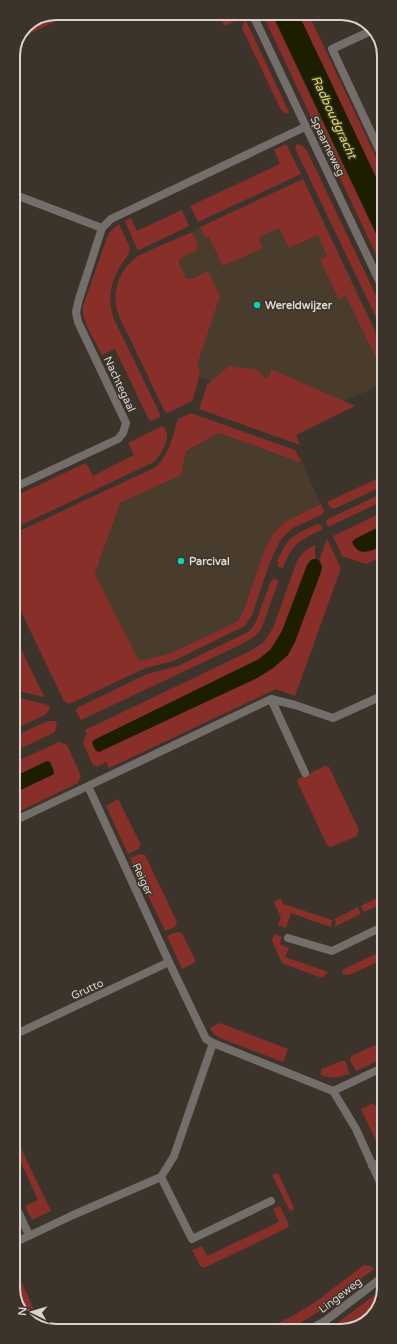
<svg xmlns="http://www.w3.org/2000/svg" width="397" height="1344" viewBox="0 0 397 1344" font-family="'Varela Round',sans-serif">
<rect width="100%" height="100%" fill="#3c342b"/>
<path fill="#493c2d" d="M303,179L383,346V384L304,418L202,377L185,382L142,264L200,227Z
M219,433L302,463L321,504L283,523L273,534L270,540L244,609L238,621L169,654L139,662L95,574L120,503L181,475L186,451Z"/>
<path fill="#892f29" d="M56,13H73L20,38L25,27Z
M218,13H235L237,17L235,21L224,26Z
M262,13H271L383,249V269Z
M298,13H308L383,172V192Z
M246,21L289,112L286,114L281,110L242,28L244,22Z
M286,144L301,174L198,222L190,206L280,164L274,150Z
M297,144L303,146L307,151L383,310V332L295,148Z
M303,179L383,349V355L376,358L346,296L339,299L320,260L327,256L318,235L289,248L279,228L258,238L263,248L223,266L209,237H205L200,227Z
M182,210L189,226L139,250L137,249L125,221L131,218L137,231Z
M119,224L130,248C129,257 122,262 118,270C110,285 108,303 114,319L160,414V417L152,421L149,420L115,349L102,355C96,342 80,319 83,306L107,238L110,232Z
M192,232L197,241V250L179,259V263L186,279H193L208,271L220,296L197,365L199,367C200,379 196,389 192,401L168,413L165,412L119,316C111,296 117,274 133,260C139,254 148,252 155,248C167,243 180,237 192,232Z
M229,366L259,370L263,377L267,378L270,375L271,369L355,406L296,435L300,445L199,409L207,385Z
M191,413L295,450L302,463L219,433L186,451L181,475L120,503L95,574L139,661L169,654L238,621L244,609L266,547L273,534L283,523L321,504L324,510L323,514L293,528L281,539L270,562L252,615L245,626L173,661L146,668L135,673L69,704L64,701L13,595V534L156,467C170,452 172,438 178,419Z
M162,426C174,435 161,454 154,462L13,529V497L86,463L93,476L134,455L128,443Z
M383,476V486L334,509L330,507L327,502Z
M383,493V501L328,527L326,522L328,519Z
M383,512V525L355,539L371,551L383,545V556L366,564L342,556L333,536Z
M317,524L321,525L323,529C299,541 293,542 283,568L277,566L279,563L277,562C287,537 294,535 317,524Z
M327,539L341,568L295,696L276,689L109,768L106,762L98,766L93,765L83,743L85,737L87,734L85,730L250,651L264,642L273,628L297,561C302,553 307,548 315,545V559L311,560L282,631L271,649L259,659L94,740L92,743L96,751H99L257,678L273,668L288,655L322,566L319,560Z
M273,578L279,580L261,630L255,636L242,644L81,720L76,711L77,708L147,674L178,666L248,632L255,624L271,581L272,582Z
M13,632L44,697L13,690Z
M16,697L48,705L50,709L45,715L13,730V698Z
M48,721H55L57,724L55,732L13,752V737Z
M59,742L67,745L81,776L78,783L14,814V793L54,774L53,769L50,762L47,761L14,777L13,763Z
M325,766L329,767L359,830L357,836L331,847L327,845L297,781L298,779Z
M118,799L141,845L138,849L128,854L106,806Z
M140,854L145,855L177,922L175,927L165,931L130,858Z
M383,895L384,903L364,912L361,906Z
M281,898L283,904L332,920L331,927L291,913L286,928L278,925L281,917L274,903L275,901Z
M358,907L361,914L334,927L336,922L335,919Z
M177,932L182,933L196,962L182,969L167,936Z
M274,934L282,937L280,944L289,948L285,957L328,972L322,978L282,963L272,941Z
M384,950V959L349,975L343,974L342,970Z
M220,1023L288,1049L283,1062L220,1038L213,1033L210,1028Z
M384,1041V1058L356,1071L350,1060L351,1056Z
M341,1061H345L350,1074L333,1078L320,1075L322,1069Z
M374,1103L384,1125V1158L361,1109Z
M17,1140L51,1211L32,1220L25,1206L38,1200L17,1154L14,1155V1142Z
M278,1173L294,1208V1209L290,1211L272,1175Z
M280,1206L289,1225L287,1228L204,1268L200,1266L192,1250L202,1246L207,1256L279,1222L273,1209Z
M364,1265L371,1266L374,1269L318,1312L297,1325L286,1330H262L291,1317L314,1303Z
M14,1266L42,1327L30,1321L14,1288Z
M384,1288L375,1314L350,1330H328Z"/>
<path fill="#1d1e00" d="M272,13H298L383,192V248Z
M383,525V545C371,551 359,558 352,542L355,539Z
M315,559L319,560L322,566L321,572L295,642L288,655L273,668L257,678L99,752L96,751L92,743L94,740L259,659L271,649L282,631L307,565L311,560Z
M47,761L50,762L53,769L54,774L14,793V777Z"/>
<g fill="none" stroke-linecap="round" stroke-linejoin="round">
<path stroke="#746e6b" stroke-width="8" d="M252,13L383,289
M373,30L332,49L383,158
M13,194L102,228
M13,488L118,439L123,433L126,423L78,322L76,312L79,299L102,228L111,219L305,127
M384,695L333,718L295,705L271,699L88,786L169,962L206,1039L213,1043L333,1091L356,1129L384,1191
M271,699L305,773
M14,821L88,786
M288,938L332,951L384,926
M14,1035L169,962
M333,1091L384,1067
M372,1166L384,1161
M161,1177L192,1239L271,1201
M14,1203L29,1235
M14,1243L73,1215L161,1177L174,1156L213,1043
M309,1330L325,1321L384,1276"/>
</g>
<g fill="#09d5b5" stroke="#3c342b" stroke-width="1.5">
<circle cx="257" cy="305" r="4"/>
<circle cx="181" cy="561" r="4"/>
</g>
<g text-anchor="middle" stroke-width="3" stroke-linejoin="round" paint-order="stroke">
<g font-size="11" fill="#d8d3cd" stroke="#3c342b">
<text transform="translate(328 146) rotate(64)" y="4">Spaarneweg</text>
<text transform="translate(120 384) rotate(65)" y="4">Nachtegaal</text>
<text transform="translate(143 879) rotate(65)" y="4">Reiger</text>
<text transform="translate(87 989) rotate(-25)" y="4">Grutto</text>
<text transform="translate(340 1295) rotate(-37)" y="4">Lingeweg</text>
</g>
<g font-size="11" font-weight="bold" fill="#d8d3cd" stroke="#3c342b" text-anchor="start">
<text x="265" y="309">Wereldwijzer</text>
<text x="189" y="565">Parcival</text>
</g>
<g font-size="12" font-style="italic" fill="#d8e15a" stroke="#3c342b">
<text transform="translate(334 117) rotate(65)" y="4">Radboudgracht</text>
</g>
</g>
<path d="M0 0H397V1344H0ZM56 20H341A36 36 0 0 1 377 56V1288A36 36 0 0 1 341 1324H56A36 36 0 0 1 20 1288V56A36 36 0 0 1 56 20Z" fill="#3c342b" fill-rule="evenodd"/>
<path fill="none" stroke="#d8d3cd" stroke-width="2" d="M56 20H341A36 36 0 0 1 377 56V1288A36 36 0 0 1 341 1324H56A36 36 0 0 1 20 1288V56A36 36 0 0 1 56 20Z"/>
<g transform="translate(32 1312) rotate(275)" stroke="#3c342b" stroke-width="3" paint-order="stroke">
<path d="M0-3L7 15L0 10L-7 15Z" fill="#d8d3cd"/>
<text y="-6" font-size="11" font-weight="bold" text-anchor="middle" fill="#d8d3cd">N</text>
</g>
</svg>
